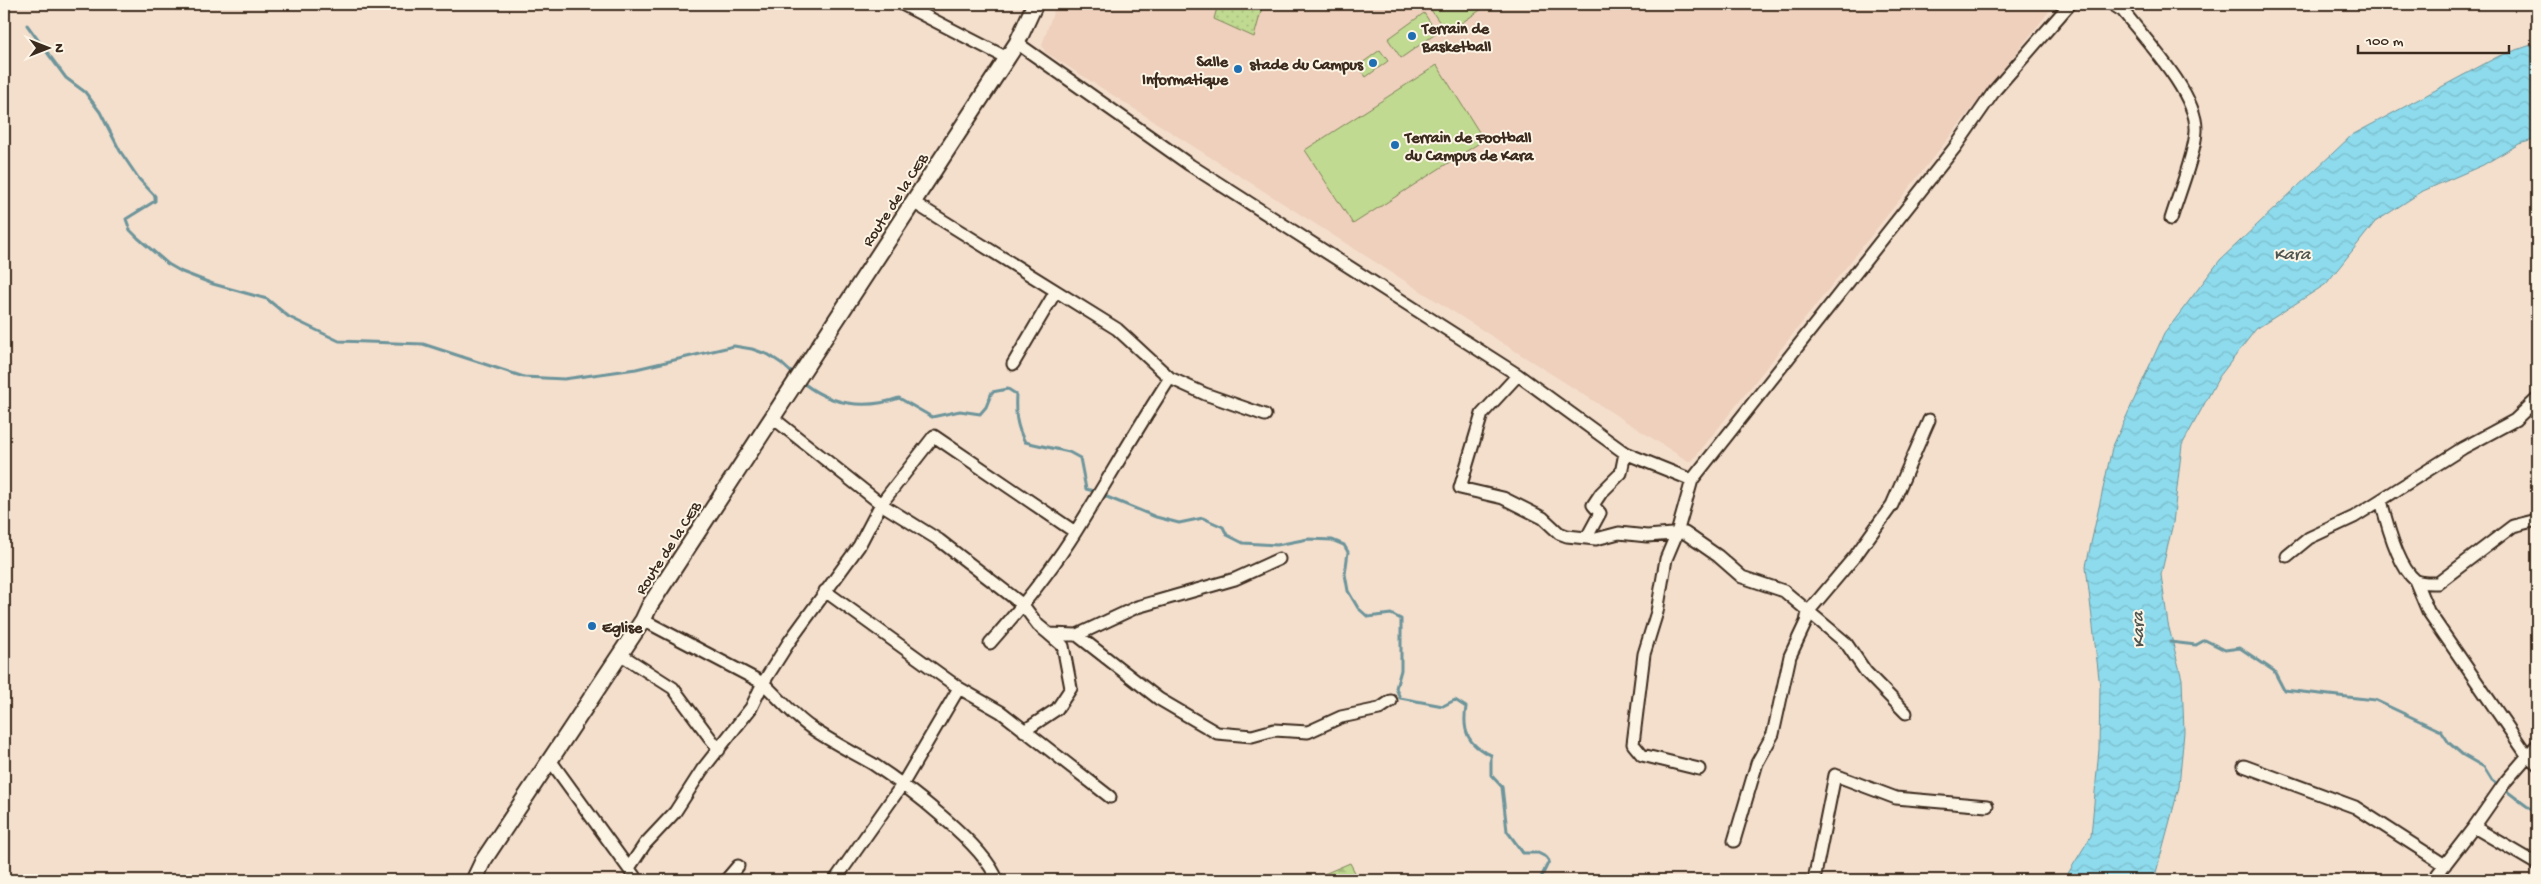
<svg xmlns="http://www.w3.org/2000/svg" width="2541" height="884" viewBox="0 0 2541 884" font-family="'Gochi Hand',sans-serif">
<defs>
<pattern id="grass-dots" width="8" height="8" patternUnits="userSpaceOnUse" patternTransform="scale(1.25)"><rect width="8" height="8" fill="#c0da91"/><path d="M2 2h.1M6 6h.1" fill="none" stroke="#a6bb7d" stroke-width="1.8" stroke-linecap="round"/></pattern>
<pattern id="forest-firs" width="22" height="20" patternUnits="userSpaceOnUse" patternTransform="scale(1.25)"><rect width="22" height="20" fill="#c0da91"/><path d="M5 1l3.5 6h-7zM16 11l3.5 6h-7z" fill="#a6bb7d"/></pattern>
<pattern id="water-waves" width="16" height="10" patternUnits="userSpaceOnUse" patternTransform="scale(1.25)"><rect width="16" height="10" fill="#8ddbed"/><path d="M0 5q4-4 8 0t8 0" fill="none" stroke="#7bbccb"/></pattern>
</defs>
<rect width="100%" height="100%" fill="#f4dfcd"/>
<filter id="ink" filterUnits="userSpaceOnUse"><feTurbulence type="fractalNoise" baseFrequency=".02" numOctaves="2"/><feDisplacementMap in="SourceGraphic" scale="10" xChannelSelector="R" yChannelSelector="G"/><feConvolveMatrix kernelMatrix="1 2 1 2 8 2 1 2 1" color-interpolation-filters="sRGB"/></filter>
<g filter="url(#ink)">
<path fill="#eed0bc" d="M1056,4H2055L1692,461H1688L1045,52L1042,45Z"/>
<path fill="url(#grass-dots)" stroke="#7e8258" d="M1218,4H1263L1254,37L1214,19Z"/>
<path fill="url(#forest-firs)" stroke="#7e8258" d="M1350,863L1359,880H1310Z"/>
<path fill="#c0da91" stroke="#7e8258" d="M1434,4H1489L1447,33L1429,7Z
M1424,13L1437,33L1401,58L1388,39Z
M1380,50L1388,61L1366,77L1358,66Z
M1437,65L1484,140L1353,224L1305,150Z"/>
<path fill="url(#water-waves)" stroke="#6c949a" d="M2537,43V139L2519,144L2483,165L2423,191L2375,222L2326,284L2256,329L2219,377L2182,445L2173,523L2161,575L2168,624L2182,679L2184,732L2179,787L2154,880H2064L2091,836L2099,749L2100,687L2086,566L2112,448L2164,334L2220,260L2352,135L2499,56Z"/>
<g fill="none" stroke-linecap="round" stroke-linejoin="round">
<path stroke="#6c949a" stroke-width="3" d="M27,25L66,78L85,92L100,112L120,151L139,179L155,196V201L126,219L130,230L138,238L168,264L182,272L213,284L267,299L289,317L339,341L423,344L524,377L564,379L636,369L734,346L752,349L769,355L781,363L794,375
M801,381C829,405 865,410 899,398L932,417L960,411L980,414L986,407L992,392L1008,389L1016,394C1015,412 1016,426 1025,442L1069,452L1080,458L1086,489L1097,492
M1102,495L1156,517L1179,523L1203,518L1223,527L1227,535L1243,543L1277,545L1308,539L1332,540L1344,545L1348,552L1345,574L1348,591L1358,608L1368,617L1391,614L1401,619V670L1396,688L1400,698L1443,706L1455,700L1466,707C1462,731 1468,746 1491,755V775L1502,787L1507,831L1523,853H1538L1546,857L1549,861L1540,880
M2170,642L2196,645L2205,640L2225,650L2240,648L2274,671L2284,690L2375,700L2441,731L2449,743L2463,755L2484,767L2492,780L2499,785
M2504,789L2537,814"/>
<defs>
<path id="street" d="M902,4L1007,58
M2112,4L2123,11C2145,39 2198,95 2196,131C2195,154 2178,196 2171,219
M1017,43L1190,165L1518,375L1625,453L1692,480L1956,146L1995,90L2070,4
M913,202L1117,329L1170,378L1205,394L1265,415
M1013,364L1056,291
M1518,375L1482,414L1460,488L1503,498L1543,518L1559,533L1567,536L1596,539L1619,533L1647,536L1685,533L1718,556L1742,577L1784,591L1846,643L1866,672L1906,713
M773,418L881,504L939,540L1023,605L1038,625L1049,634L1077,635L1137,607L1235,579L1279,559
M1692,480L1677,533L1666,559L1657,612L1644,654L1633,744L1642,755L1699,769
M2381,500C2386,521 2397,565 2415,580C2421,584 2431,583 2438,583L2513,526L2537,520
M1587,537L1600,513L1593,505L1601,493L1621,473L1625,453
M2287,556L2309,538L2354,517L2463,448L2515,420L2537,399
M2415,580L2428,611L2527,755L2537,764
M825,591L959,688L1001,712L1110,797
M643,620L763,683L789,642L859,546L881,504L934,436L1075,532
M1077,635L1159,699L1217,733L1252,736L1274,730L1308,732L1341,717L1379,709L1391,701
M990,643C1021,608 1051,571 1076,531C1108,480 1137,428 1170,378
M620,654L673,688L719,750
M1024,731L1057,709L1071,688L1063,646L1049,634
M550,760L637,880
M2244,766L2355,807L2445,865
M2474,827L2537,864
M1734,841L1757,763L1773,734L1790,656L1806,622L1808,612L1856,555L1892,505L1929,420
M629,868L645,844L675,812L702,770L751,708L763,683C778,697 793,715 810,727C830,741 852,752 873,764C905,785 985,845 997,880
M726,880L738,866
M835,880L902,785L959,688
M1814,880L1835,775L1896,798L1987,806
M2433,880L2474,827L2506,781L2537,745"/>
<path id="secondary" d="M474,880L483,861L643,620L650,605L1017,43L1035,4"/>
</defs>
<use href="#street" stroke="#3b2a1e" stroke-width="15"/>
<use href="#secondary" stroke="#3b2a1e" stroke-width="19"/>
<use href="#street" stroke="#fcf5e5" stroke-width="11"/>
<use href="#secondary" stroke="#fcf5e5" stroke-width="15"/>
</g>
</g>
<g fill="#1f6fb2" stroke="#fcf5e5" stroke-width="2">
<circle cx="1412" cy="36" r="5"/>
<circle cx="1373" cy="63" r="5"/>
<circle cx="1238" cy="69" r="5"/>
<circle cx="1395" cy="145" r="5"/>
<circle cx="592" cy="626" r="5"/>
</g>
<g text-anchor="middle" stroke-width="4" stroke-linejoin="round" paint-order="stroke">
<g font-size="16" font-weight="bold" fill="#3b2a1e" stroke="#fcf5e5" text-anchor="start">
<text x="1422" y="33">Terrain de<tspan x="1422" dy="18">Basketball</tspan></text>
<text x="1228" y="66" text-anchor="end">Salle<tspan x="1228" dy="18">Informatique</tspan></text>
<text x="1363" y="69" text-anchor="end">stade du Campus</text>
<text x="1405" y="142">Terrain de Football<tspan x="1405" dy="18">du Campus de Kara</tspan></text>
<text x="602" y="632">Eglise</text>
</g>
<g font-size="16" fill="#3b2a1e" stroke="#fcf5e5">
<text transform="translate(894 199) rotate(-57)" y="6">Route de la CEB</text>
<text transform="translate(667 547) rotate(-57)" y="6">Route de la CEB</text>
</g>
<g font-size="18" font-style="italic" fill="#505652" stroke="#fcf5e5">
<text x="2292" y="259">Kara</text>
<text transform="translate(2137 630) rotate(-92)" y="6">Kara</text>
</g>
</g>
<rect width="2541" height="884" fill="none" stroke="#fcf5e5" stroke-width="20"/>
<rect x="10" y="10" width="2521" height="864" fill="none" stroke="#3b2a1e" stroke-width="2" filter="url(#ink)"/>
<g transform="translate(48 48) rotate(90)" stroke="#fcf5e5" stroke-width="4" paint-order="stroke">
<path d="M0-4L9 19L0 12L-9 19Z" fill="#3b2a1e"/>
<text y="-8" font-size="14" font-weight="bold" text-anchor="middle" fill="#3b2a1e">N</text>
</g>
<path d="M2358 45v8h151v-8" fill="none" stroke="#3b2a1e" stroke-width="2.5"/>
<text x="2366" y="45" font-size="15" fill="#3b2a1e" stroke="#fcf5e5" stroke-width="4" paint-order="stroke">100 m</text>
</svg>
